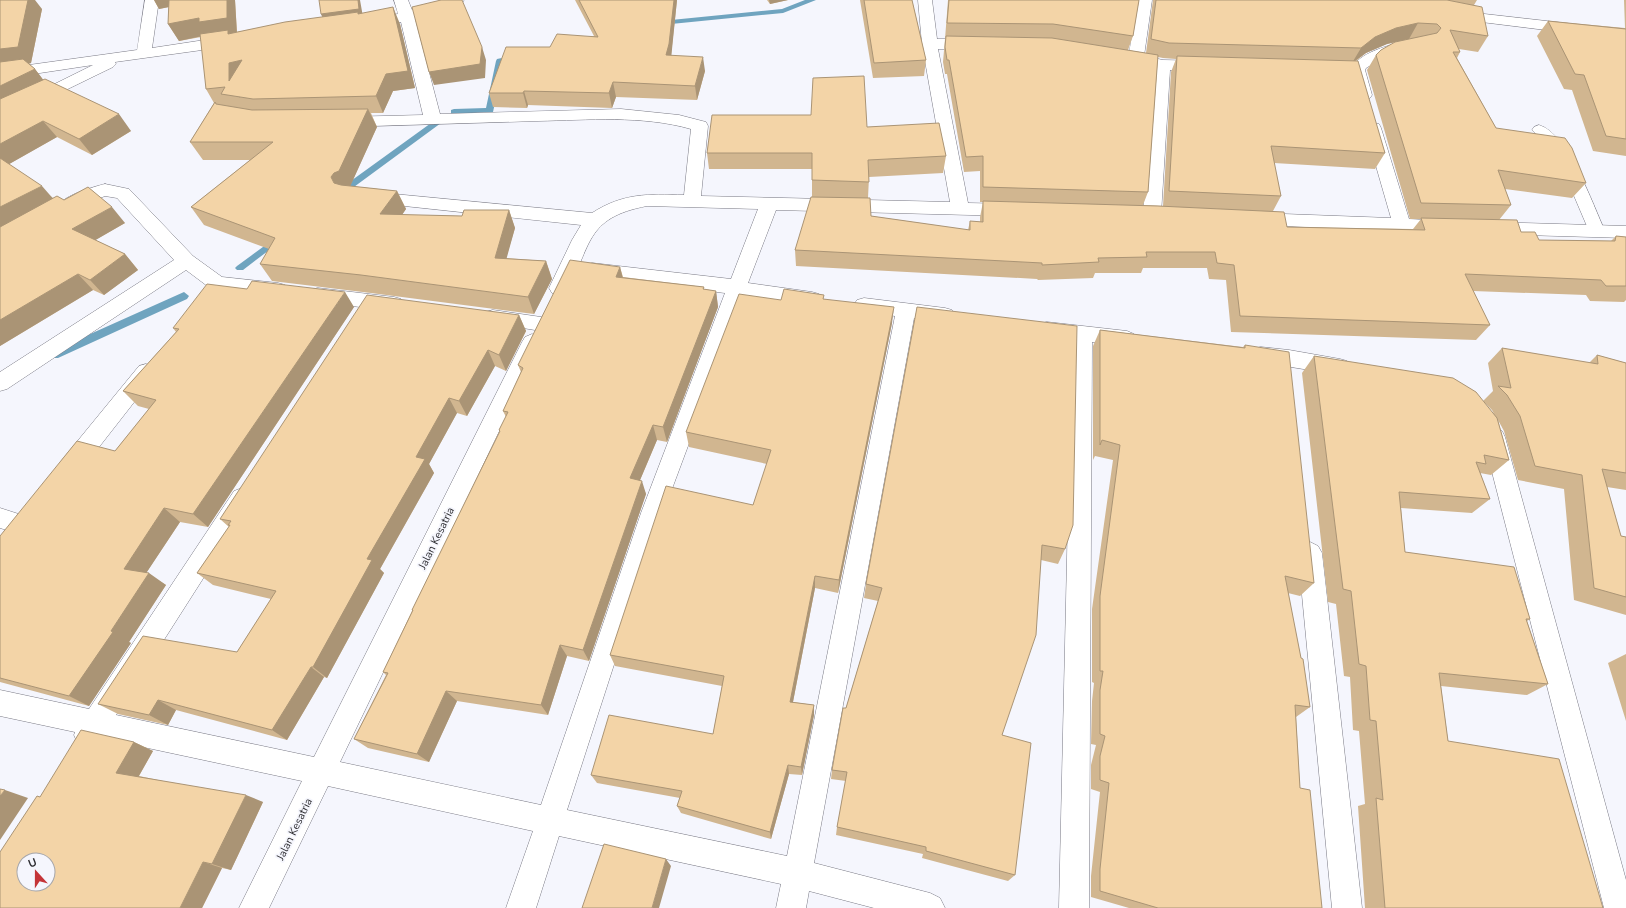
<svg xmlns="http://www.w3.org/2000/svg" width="1626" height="908" viewBox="0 0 1626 908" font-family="'Nunito Sans',sans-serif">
<rect width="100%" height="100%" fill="#f5f6fd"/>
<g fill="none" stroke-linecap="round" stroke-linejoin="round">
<path fill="#6fa4bf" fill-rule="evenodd" d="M805,0H816L783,13L661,25L657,23L661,21L782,9Z
M516,55H519V59L504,62L493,112L451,114V110L454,109L486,108L496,61L497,59Z
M438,118L441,119L442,121L441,123L343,195H337L336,193L337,191Z
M278,236L281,237L283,239L281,241L243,270H237L235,268L237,266Z
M184,292L189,296L187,299L58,358H50L49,355L50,352Z"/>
<defs>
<path id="service" d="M1539,125C1568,133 1593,205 1605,231L1603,235L1597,236L1591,235L1589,231L1560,163L1550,148L1532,130L1534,127Z"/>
<path id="minor" d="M145,0H159L152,48L231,36L236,38L239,41L236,44L231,46L115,62L116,64L113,67L0,122V111L93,65L0,79V69L137,50Z
M394,0H408L412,10L443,0H464L462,3L415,19L440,114L621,109L679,115L706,122L708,126L701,196L950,202L922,44L918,0H932L937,39H975L980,41L983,44L980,47L975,49H938L968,203L1010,204L1016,206L1019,210L1016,214L1010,216L776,210L748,283L812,292L819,294L822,299L819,304L812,306L762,300L744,296L663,513L567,810L787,856L895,316L857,310L854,305L857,300L864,298L945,308L952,310L955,315L952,320L945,322L914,318L814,863L930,893L940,898L945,908H874L809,891L806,908H776L781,884L559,836L536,908H506L533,831L328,786L269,908H239L302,781L101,738L96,744L87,748L78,744L74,735L75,732L0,716V690L89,709L234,491L242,488L250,491L253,498L250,505L116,715L314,757L522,342L525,337L532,334L539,337L542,342L340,762L541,805L641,513L725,293L592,277L585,275L583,270L585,265L592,263L731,279L758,209L647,206C584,218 592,246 566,293L559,295L552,293L549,288L572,240L581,225L367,202L364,198L367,194L373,192L592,213C623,193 648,194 684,195L691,129C642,115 588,120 538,121C473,123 409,125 344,127L338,126L336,122L338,118L344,117L423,115L401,22L368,26L363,25L361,22L363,19L398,14Z
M1138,0H1152L1144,56L1163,60L1204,61L1210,63L1212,66L1210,69L1204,71L1170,70L1161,214L1158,218L1152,220L1146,218L1143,214L1155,68L1124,61L1121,58L1124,55L1129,53Z
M1413,0H1431L1447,8L1458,11L1626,30V40L1457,19L1437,14L1415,3Z
M1403,42L1408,44L1411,47L1408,50L1383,58L1366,68L1365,70L1372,95L1370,98L1364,100L1358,98L1349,70C1362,52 1383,47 1403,42Z
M1373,123L1379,124L1381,128L1409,219L1446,221L1452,223L1455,227L1452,231L1446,233L1257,225L1251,223L1248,219L1251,215L1257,213L1391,218L1365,128L1367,124Z
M105,184L129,189L193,256L222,277L278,283L285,285L288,290L285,295L278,297L217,290L210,288L186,270L7,389L0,391V372L174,260L117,198L105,196L68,211L62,209L59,205C65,195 93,187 105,184Z
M1490,222L1626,226V238L1490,234L1484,232L1481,228L1484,224Z
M318,288L394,297L401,299L404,304L401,309L394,311L318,302L311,300L308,295L311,290Z
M493,310L541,317L548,319L551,324L548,329L541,331L486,322L483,317L486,312Z
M1047,322L1127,331L1134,334L1137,339L1134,344L1127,347L1092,342L1089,908H1059L1072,340L1040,334L1037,329L1040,324Z
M1261,347L1289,350L1340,359L1347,361L1350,367L1347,373L1340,375L1254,361L1251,355L1254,349Z
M146,364L153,366L156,372L153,378L78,474L70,476L62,474L59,467L62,460L139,366Z
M1494,428L1502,431L1505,437L1626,880V908H1604L1483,437L1486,431Z
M0,508L31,518L35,525L31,532L23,535L0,528Z
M1310,542L1318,546L1322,553L1362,908H1332L1298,553L1302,546Z"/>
</defs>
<use href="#service" stroke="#7a7a85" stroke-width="1"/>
<use href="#minor" stroke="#7a7a85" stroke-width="1"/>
<use href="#service" fill="#fff" fill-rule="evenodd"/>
<use href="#minor" fill="#fff" fill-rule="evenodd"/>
</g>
<path fill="#d1b690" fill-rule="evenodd" d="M0,0L42,9L31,63L29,64L35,69L43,80L131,131L92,155L57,137L9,164L53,198L64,200L125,223L95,240L125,254L138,270L104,295L93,290L0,346Z
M154,0H235L237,32L323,17L321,14L362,13L400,24L415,88L393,91L383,113H371L377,127L350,186L397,191L406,209L402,215L462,216L509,210L515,228L506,258L546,261L552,279L534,314L371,293L272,281L260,264L269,249L204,225L191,207L250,160H203L190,142L214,103L206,89L201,37L179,41L168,24L169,7L159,9Z
M575,0H677L671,55L705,71L697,100L616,97L612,108L528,105L527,108L493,107L489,93L550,47L594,36Z
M767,0H788L770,4Z
M860,0H912L926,60L924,76L873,78Z
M948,0H1139L1133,36L1128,50L1146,53L1153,0H1477L1474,5L1488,36L1478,52L1459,49L1460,52L1457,58L1496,128L1586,183L1572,198L1505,189L1511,205L1499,220L1521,232L1539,240L1611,241L1616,236L1626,237V300L1624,302L1590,301L1586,295L1473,291L1490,325L1476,340L1231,332L1226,280L1209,279L1207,268H1143L1141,273H1095L1093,278L1038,280L1037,279L796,266L795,250L812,197V169H709L707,153L867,127L946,156L943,173L869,177L868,198L871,216L968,230L970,221L980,222V217L983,202H980V171L964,172L947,74H945L943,62L945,39ZM1395,42L1376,55L1367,70L1410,219H1421L1413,229L1287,227L1273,211L1281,196L1274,163L1375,169L1385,153L1356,61L1366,53L1387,44ZM1158,57L1163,58L1176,59L1171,72L1163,206L1143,205L1148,192Z
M1624,0H1626V156L1593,151L1572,90L1564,89L1537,36L1548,21L1625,28Z
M620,267L623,277L704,287V289L716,291L718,307L667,442L657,440L640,480L646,494L589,661L567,656L548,715L457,701L429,762L368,748L354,739L386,675L383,672L412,611V610L500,432L499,430L506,417L503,411L521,372L518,365Z
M824,299L892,323L838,593L815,588L793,702L814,705V715L802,775L789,774L771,839L681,813L677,806L680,798L597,783L591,775L713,734L722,686L615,666L610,655L753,505L767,464L689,447L686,432L781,300Z
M354,307L208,527L180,522L146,573L166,585L129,642L131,643L89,706L0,682V536L115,451L149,409L138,406L123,391L176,332L173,328Z
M917,307L1065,549L1058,564L1041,560L1002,735L1015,875L1008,881L922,858L923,854L836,835L837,827L846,781L831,779L832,770L846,708L878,601L864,598L866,584Z
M519,315L526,331L506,371L495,366L467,416L457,413L429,464L434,473L380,569L384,573L327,678L324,677L287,740L176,710L168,725L118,714L98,704L237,652L271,599L213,585L197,573L229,527L220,519Z
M1100,330L1243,347L1245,345L1314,583L1300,596L1288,593L1310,707L1296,717L1300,788L1322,908H1129L1091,897V876L1100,792L1091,789V765L1096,745L1091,744L1092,701L1094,683L1092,682V609L1113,460L1095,456L1093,460V346Z
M1502,348L1589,363L1597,355L1626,363V490L1607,487L1621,536L1626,537V615L1574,600L1564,489L1518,480L1504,431L1498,420L1509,460L1491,475L1480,473L1490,499L1472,513L1401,508L1405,552L1530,619L1527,621L1548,684L1527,695L1441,686L1448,741L1603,908H1365L1358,806L1365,804L1359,731L1353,730L1350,677L1344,676L1336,604L1328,602L1302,373L1314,356L1494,414L1492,410L1483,401L1493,391L1488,363Z
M1626,654V721L1608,663Z
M134,742L153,751L139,776L263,802L231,870L222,868L202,908H0L40,797Z"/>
<path fill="#aa9475" d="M28,0H35L42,9L31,63L0,67V49Z
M154,0H176L179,5L159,9Z
M227,0H235L237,35H207L179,41L168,24Z
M358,0H360L363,17L325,23L321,14Z
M674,0H677L671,59L666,55Z
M769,0H788L770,4Z
M393,7L400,24L415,88L393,91L383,113L376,96Z
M1418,23L1409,39L1387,44L1366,53L1352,63L1361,48L1375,37L1396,28Z
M482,47L486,60L485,78L434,85L429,72Z
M703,57L705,71L697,100L695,86Z
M242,60L239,80L240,98L229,81V63Z
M35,69L48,86L0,109V86Z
M613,82L616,97L612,108L609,93Z
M524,91L528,105L527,108L523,93Z
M368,109L377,127L349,189L341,195L331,177Z
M119,114L131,131L92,155L79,139Z
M43,121L57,137L4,167L0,162V144Z
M42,186L56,202L0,231V207Z
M397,191L406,209L390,232L380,214Z
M112,207L125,223L87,245L72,229Z
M509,210L515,228L502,275L495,258Z
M125,254L138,270L104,295L90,280Z
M546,261L552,279L534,314L528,297Z
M620,267L624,283L616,277Z
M78,274L93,290L0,346V320Z
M716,291L718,307L667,442L663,427Z
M345,292L354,307L208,527L193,514Z
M894,307L892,323L838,593L839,580Z
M519,315L526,331L506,371L499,355Z
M488,350L495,366L467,416L459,401Z
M449,398L457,413L429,464L434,473L380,569L384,573L327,678L313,667L416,457Z
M653,425L657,440L635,492L630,478Z
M642,481L646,494L589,661L583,650Z
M164,508L180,522L141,581L124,569Z
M149,573L166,585L129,642L131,643L89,706L69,696L111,631Z
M815,576V588L791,712L790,702Z
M560,645L567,656L548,715L541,705Z
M311,667L324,677L287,740L272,730Z
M446,691L457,701L429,762L417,754Z
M158,700L176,710L168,725L149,715Z
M814,705V715L802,775L801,767Z
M134,742L153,751L136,781L116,773Z
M788,765L789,774L771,839L770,832Z
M5,790L28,798L0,840V796Z
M246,795L263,802L231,870L212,864Z
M666,859L671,866L659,908H652Z
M203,862L222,868L202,908H180Z"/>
<path fill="#f3d4a7" stroke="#aa9475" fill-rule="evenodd" d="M0,0H28L18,47L0,49Z
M169,0H227V18L199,22V18L168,24Z
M319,0H358L359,9L321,14Z
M441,0H462L482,47L480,64L429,72L412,7Z
M579,0H674L669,44L666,55L703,57L695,86L613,82L609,93L524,91L523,93H489L506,47H550L557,34L598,37Z
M864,0H912L926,60L874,63Z
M949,0H1139L1133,36L1053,24L947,23Z
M1156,0H1447L1482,7L1488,36L1450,30L1460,52H1453L1496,128L1565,138L1572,148L1586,183L1498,170L1511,205L1421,203L1376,55L1381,50L1395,42L1437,33L1441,28L1437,24L1418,23L1396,28L1375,37L1361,48L1169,43L1151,39Z
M393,7L408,71L386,74L376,96L253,99L221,94L225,87L206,89L200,34L228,30V34L285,22L358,12V14ZM242,60L229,81V63Z
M1548,21L1626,29V139L1606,136L1584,75L1575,74Z
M946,36L1052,38L1158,55L1148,192L983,187V156L966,157L949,60H947L945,47Z
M1177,56L1358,61L1385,153L1271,146L1281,196L1169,191Z
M23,59L35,69L0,86V62Z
M864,76L867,127L939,123L946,156L868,160L869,182L812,180V153H707L712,115H811L813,78Z
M45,79L119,114L79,139L43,121L0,144V99Z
M215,102L216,104L252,110L368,109L339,171L334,173L331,177L334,183L341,185L397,191L380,214L462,216L464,210H509L495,258L546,261L528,297L361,275L260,264L275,238L191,207L273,142H190Z
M0,158L42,186L0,207Z
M88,187L112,207L72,229L125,254L90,280L78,274L0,320V227L57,196L64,200Z
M811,197L870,198L871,216L970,230V221L983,222V201L1158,206L1284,212L1287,227L1425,230L1421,218L1517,220L1521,232H1535L1539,240L1615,241L1616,236L1626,237V286H1606L1601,280L1465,274L1490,325L1240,316L1234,265L1217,263L1215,252H1146L1147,257L1098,258L1099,262L1042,265V263L795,250Z
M570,260L620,267L616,277L704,287L703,289L716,291L663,427L653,425L630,478L642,481L583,650L560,645L541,705L446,691L417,754L354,739L388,673L383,672L413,610H412L500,431L499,430L508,412L503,411L523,368L518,365Z
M252,281L345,292L193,514L164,508L124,569L149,573L111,631L113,632L69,696L0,678V536L77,441L115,451L156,400L123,391L179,329L173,328L207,284L247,289Z
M784,289L824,295L823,299L894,307L839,580L815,576L790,702L814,705L801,767L788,765L770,832L677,806L682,791L591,775L609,715L713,734L724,676L610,655L666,486L753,505L771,450L686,432L739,294L781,300Z
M367,295L519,315L499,355L488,350L459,401L449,398L416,457L425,459L367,559L372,560L313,667H311L272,730L158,700L149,715L98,704L143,636L237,652L276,591L197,573L230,525H228L231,521L220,519Z
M917,307L1077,326L1073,525L1065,549L1042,545L1036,635L1002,735L1031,743L1015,875L926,851V847L837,827L847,772L832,770L843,708H846L882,588L866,584Z
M1100,330L1245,348V345L1289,352L1314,583L1285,576L1301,658L1303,659L1310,707L1295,705L1300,788L1310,790L1322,908H1158L1100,891V869L1109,783L1100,780V756L1105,736L1100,734V690L1103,671H1100V596L1120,445L1102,440L1100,445Z
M1502,348L1598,364L1597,355L1626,363V473L1602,469L1621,536L1626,537V597L1594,588L1582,475L1535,466L1520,416L1507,395L1498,386L1511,388Z
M1314,356L1453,378L1476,392L1497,418L1509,460L1484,455L1486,464L1476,462L1490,499L1399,492L1405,552L1514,567L1530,619H1526L1548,684L1439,673L1448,741L1559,759L1603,908H1385L1376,798L1383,800L1376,721L1370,720L1366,666L1359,664L1351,591L1343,589Z
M81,730L134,742L116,773L246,795L212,864L203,862L180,908H0V852L37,796L40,797ZM24,860H48V884H24Z
M0,789L5,790L0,796Z
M604,844L666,859L652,908H582Z"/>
<g text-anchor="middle" stroke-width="3.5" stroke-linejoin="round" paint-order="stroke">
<g font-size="11" fill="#2d2d31" stroke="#f5f6fd">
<text transform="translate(436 538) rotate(-64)" y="4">Jalan Kesatria</text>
<text transform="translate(294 829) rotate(-64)" y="4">Jalan Kesatria</text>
</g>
</g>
<g transform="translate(36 872) rotate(339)"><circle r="19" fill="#f5f6fd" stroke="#a5a6ab"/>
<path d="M0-3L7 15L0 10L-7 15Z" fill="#c43438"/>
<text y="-6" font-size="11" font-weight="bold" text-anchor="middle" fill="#2d2d31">U</text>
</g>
</svg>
